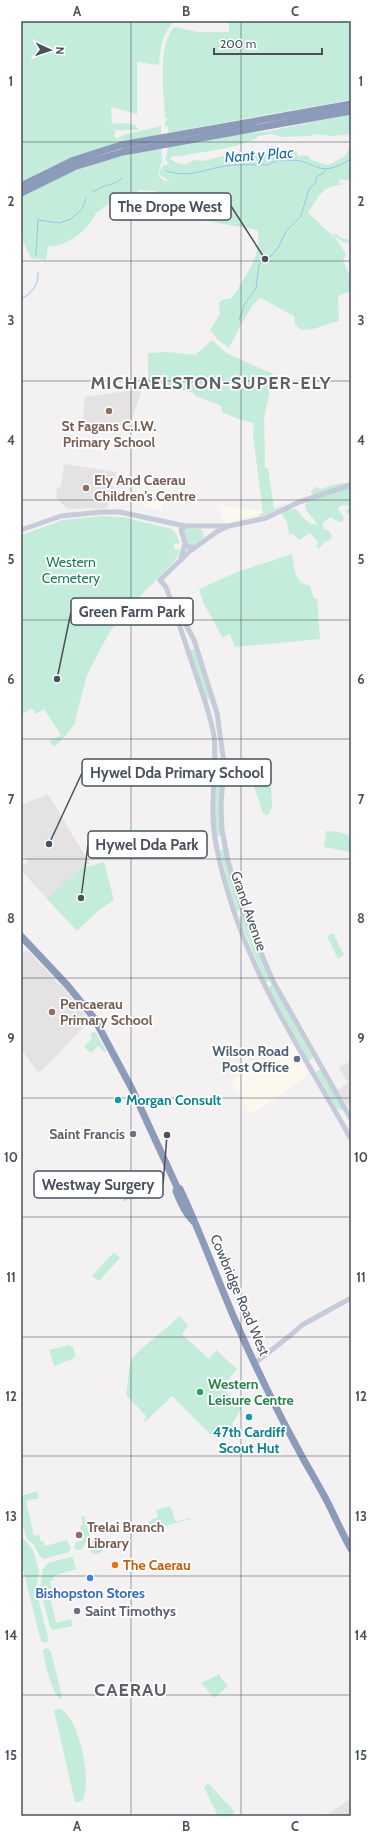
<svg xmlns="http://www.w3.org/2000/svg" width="372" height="1837" viewBox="0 0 372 1837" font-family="Cabin,sans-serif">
<rect width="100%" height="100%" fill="#f3f1f1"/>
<path fill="#fbf9ed" d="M144,498L164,502L162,511L143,506Z
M218,505L263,511V513L227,523L222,519Z
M292,1044L309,1075L251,1114L231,1081Z"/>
<path fill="#e4e2e2" d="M142,389L129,429L119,425L82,427L85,397Z
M64,464L117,472L112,486L114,487L111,499L107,508L68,509L56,498L57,489L61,486Z
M48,794L90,864L84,865L47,899L21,870V867L28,861L21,854V805Z
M27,950L67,992L89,1021L43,1070L38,1072L21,1049V955Z
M351,1061V1104L347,1106L338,1090L348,1083L339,1068Z
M351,1797V1816H325L347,1801Z"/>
<path fill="#c3ecda" d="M21,21H174C161,37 161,45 159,65L137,62V114L111,107L112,124L123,123L135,125L139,130H116L114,136L117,139L123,135L161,126V134L77,156L44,170L21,183Z
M229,21H351V100L258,116L168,133V126L165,127V122L167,120V118L165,119C164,93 157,46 174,27L198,32H229Z
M351,114V134L332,136L316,134L309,136L283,137L272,134L258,136L257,138C236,147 217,150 196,153C188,154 181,157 173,156L170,159C178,164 185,167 193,160L203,161L224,156L245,155L260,151H284L287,155L289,150L297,152L298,156C304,155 308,154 311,160L328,165L344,157L351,146V187V181L340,179L338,183L345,184C322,186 320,194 308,213L332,235L337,234L341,238L351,240V242C343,245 340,238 334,236L346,254L343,260L351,279V291L338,296L339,321C326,324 313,331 301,330L295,325L294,316L261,298C251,302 235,337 229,348L217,339L210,330L220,314L219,303L222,300L232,298C243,280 264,253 257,230L169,214L171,200L154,197L155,191L138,190V195L126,191L122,194L96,213C89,230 66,248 48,246L46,260L31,258L21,237V197C67,170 109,158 161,147L162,160L158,175L164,181H169L159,174C160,168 164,164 169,164L165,159L167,153L168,146L221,136L270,131Z
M212,340L226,353L273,374L269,380V394L264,418L265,468H268L274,509L287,503L272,512L271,511V513L261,516L259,515L263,513L253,434L254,423L241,420L222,412V407L219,405L194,395V393L185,390L148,388V353L168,352L195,355Z
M351,482V515L346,512L350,506L342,505L338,508L344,518L341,522L337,521L330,517L322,524L324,529L329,531L332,536L330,540L324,542L319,549L316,547L318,542L310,533L299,540L292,533L289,535L287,522L281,513L288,509H296C303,516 305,524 317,525C314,517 307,514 305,506L308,500L313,498L311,491L316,487L322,489L332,485Z
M102,516L122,517L172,529L176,534L180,543L174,544V549L180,550L175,561L129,607L109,633L87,675L74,725L63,739L61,736L62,740L55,746H53L49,741L61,735L44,709L36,714L32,708L21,715V535L63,520Z
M186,528L202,530L204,537L193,546L187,544L183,530Z
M292,554C294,567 294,583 310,586L314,599L317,598L320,639L235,647L230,634L222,637L204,604L199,589L237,572Z
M192,649L195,650L212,698L206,700L190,651Z
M220,769H221L222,835L217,836L214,819L217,770Z
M267,776L271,780L272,807L269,814L266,815L263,813L254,786L256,783Z
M326,831L339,832L351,836V852L324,847Z
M221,849H224L240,910L238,911L235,910L220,851H221Z
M104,862L114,900L99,910L77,931L47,899L84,865L86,867Z
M242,915L270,979L268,982L265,981L239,918Z
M333,933L344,955L338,959L327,936Z
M271,985L274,987L313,1057L309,1061L268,988Z
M93,1032H95L106,1051L105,1053L98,1046L91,1053L84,1047L92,1038L90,1035Z
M321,1069L343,1109L341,1111L336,1107L316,1072Z
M134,1178L141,1193L124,1202L117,1187Z
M114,1252L120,1258L99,1281L92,1276Z
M179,1316L188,1325L182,1334L209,1359L216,1350L237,1369L223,1386V1389L242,1408L232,1424L235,1427L213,1437L172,1396L145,1422L143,1421L147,1417L126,1395C128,1385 128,1371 131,1361C136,1350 169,1328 179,1316Z
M69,1345L73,1347L75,1354L74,1358L54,1366L49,1350Z
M37,1491L39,1498L26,1501L34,1536L39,1535L41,1542L43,1541L45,1546L67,1540L71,1549L69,1552L44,1559L40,1556L34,1545L27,1539L21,1518V1496Z
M170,1506L176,1522L191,1518V1519L139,1533L151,1529L149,1522L152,1519L158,1517L156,1510Z
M81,1516H84L90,1536L82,1549L77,1550L73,1546L76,1545L75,1543L83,1540L82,1538L85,1537L79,1526L83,1525Z
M21,1533L23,1538L33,1550L39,1571L36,1590L48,1638V1642L46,1643L41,1641L21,1562Z
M89 1547a7 7 0 1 1 14 0a7 7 0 1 1-14 0Z
M71,1557H73L76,1569L53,1576L54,1580L50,1581L52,1588L48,1589L56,1623L71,1619L73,1626L53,1630L50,1627L40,1590L43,1569L48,1563Z
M48,1648L51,1652L62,1696L61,1699L58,1698C50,1683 45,1666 43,1650Z
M220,1674V1677L228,1686L214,1698L201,1683Z
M60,1709C79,1716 92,1781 83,1799C82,1802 78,1802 75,1802L54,1710Z
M208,1783L235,1812L229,1816H218L204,1787Z"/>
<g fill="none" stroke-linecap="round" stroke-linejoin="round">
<path stroke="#94c7e6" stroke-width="1" d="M166,171C191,178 201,170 225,166C240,164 253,165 267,165C271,164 273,162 276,161C279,160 284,160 288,160C317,159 316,181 351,159
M93,191H96C105,183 113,187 122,178
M36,255L38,220L60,223L71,219L82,209L86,198
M21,299C32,294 39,284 38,272
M239,320L245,304L256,288L259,265L266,257L271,256L278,248L286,231L301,216L309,189L315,184L317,176L322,174L325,170"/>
<path stroke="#c5cbd8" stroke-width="5" d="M351,485L299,502L266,518L229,526L218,531L190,551L160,580L166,587C176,614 185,642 194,669C202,692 210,713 214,736C217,762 212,788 213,814C213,836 219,861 225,882C249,975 305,1056 351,1139
M185,526L181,530L186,546L193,548
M21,530L61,516L102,512H120L185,526H229
M181,558L185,544
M173,600L194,640L217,713L224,763L221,805L222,830L228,861L243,911L273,981L351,1119
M255,1363L292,1334L302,1325L351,1298"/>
<path stroke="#8d9bbb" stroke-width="7" d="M21,186L74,160L121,145L351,104
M21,193L74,167L123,152L351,111
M21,936L68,986L94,1018L132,1089L177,1187L180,1189C200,1231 216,1276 235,1320C260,1378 289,1435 321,1490C332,1509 340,1530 351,1549
M177,1187L176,1191C180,1202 185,1213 194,1222"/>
</g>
<path fill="none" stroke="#4a515d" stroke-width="1" stroke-opacity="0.55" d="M131,21V1816M241,21V1816M21,142H351M21,261H351M21,381H351M21,500H351M21,620H351M21,739H351M21,859H351M21,978H351M21,1098H351M21,1217H351M21,1337H351M21,1456H351M21,1576H351M21,1695H351"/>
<g fill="#8d6e63" stroke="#fff" stroke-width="1.5">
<circle cx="109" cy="411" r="4"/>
<circle cx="86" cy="488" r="4"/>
<circle cx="52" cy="1012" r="4"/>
<circle cx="79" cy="1535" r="4"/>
</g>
<circle fill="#5c6f8a" stroke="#fff" stroke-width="1.5" cx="297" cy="1059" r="4"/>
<g fill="#0f9aa8" stroke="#fff" stroke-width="1.5">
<circle cx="118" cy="1100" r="4"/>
<circle cx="249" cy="1417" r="4"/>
</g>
<g fill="#6b7280" stroke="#fff" stroke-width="1.5">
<circle cx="133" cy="1134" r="4"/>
<circle cx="77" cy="1611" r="4"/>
</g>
<circle fill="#2e9e5b" stroke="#fff" stroke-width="1.5" cx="200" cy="1392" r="4"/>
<circle fill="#e8710a" stroke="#fff" stroke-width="1.5" cx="115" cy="1565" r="4"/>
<circle fill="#3f7fe0" stroke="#fff" stroke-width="1.5" cx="90" cy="1578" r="4"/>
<g text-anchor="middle" stroke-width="3.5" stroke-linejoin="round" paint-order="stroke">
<g font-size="14" font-weight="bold" fill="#785e54" stroke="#fff" text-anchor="start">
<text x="109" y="431" text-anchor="middle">St Fagans C.I.W.<tspan x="109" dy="16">Primary School</tspan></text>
<text x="94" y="485">Ely And Caerau<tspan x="94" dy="16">Children's Centre</tspan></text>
<text x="60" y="1009">Pencaerau<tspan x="60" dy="16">Primary School</tspan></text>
<text x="87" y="1532">Trelai Branch<tspan x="87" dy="16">Library</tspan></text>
</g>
<g font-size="14" fill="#1f7a5c" stroke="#fff">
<text x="71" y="567">Western<tspan x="71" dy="16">Cemetery</tspan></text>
</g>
<g font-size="14" fill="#4a515d" stroke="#fff">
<text transform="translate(249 911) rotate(71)" y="5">Grand Avenue</text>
<text transform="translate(240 1295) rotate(67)" y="5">Cowbridge Road West</text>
</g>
<g font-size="14" font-weight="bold" fill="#4e5e75" stroke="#fff" text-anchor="end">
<text x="289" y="1056">Wilson Road<tspan x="289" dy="16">Post Office</tspan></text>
</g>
<g font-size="14" font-weight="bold" fill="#0d838f" stroke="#fff" text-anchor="start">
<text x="126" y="1105">Morgan Consult</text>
<text x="249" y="1437" text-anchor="middle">47th Cardiff<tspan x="249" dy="16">Scout Hut</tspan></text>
</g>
<g font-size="14" font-weight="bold" fill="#5b616d" stroke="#fff" text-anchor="end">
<text x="125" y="1139">Saint Francis</text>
<text x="85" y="1616" text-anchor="start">Saint Timothys</text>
</g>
<g font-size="14" font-weight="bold" fill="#27864d" stroke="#fff" text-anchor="start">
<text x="208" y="1389">Western<tspan x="208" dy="16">Leisure Centre</tspan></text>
</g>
<g font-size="14" font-weight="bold" fill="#c56008" stroke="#fff" text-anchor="start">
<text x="123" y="1570">The Caerau</text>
</g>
<g font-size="14" font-weight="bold" fill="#366cbe" stroke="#fff">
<text x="90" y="1598">Bishopston Stores</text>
</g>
<g font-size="15" font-style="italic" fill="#186da2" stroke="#fff">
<text transform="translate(259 155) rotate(-4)" y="5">Nant y Plac</text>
</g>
<g font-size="18" font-weight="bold" letter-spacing="1" fill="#5e6065" stroke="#fff">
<text x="211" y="389">MICHAELSTON-SUPER-ELY</text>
<text x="131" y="1696">CAERAU</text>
</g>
</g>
<path fill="none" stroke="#4a515d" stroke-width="1.5" d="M265 259L231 206M57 679L71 612M49 844L82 773M81 898L88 845M167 1135L163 1185"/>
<g fill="#4a515d" stroke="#fff" stroke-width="1.5">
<circle cx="265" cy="259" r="4"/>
<circle cx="57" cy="679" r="4"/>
<circle cx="49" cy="844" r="4"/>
<circle cx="81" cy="898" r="4"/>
<circle cx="167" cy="1135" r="4"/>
</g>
<g fill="#fff" stroke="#4a515d" stroke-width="1.5">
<rect x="110" y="193" width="121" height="27" rx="4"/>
<rect x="71" y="598" width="122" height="27" rx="4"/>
<rect x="82" y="759" width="189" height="27" rx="4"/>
<rect x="88" y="831" width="119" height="27" rx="4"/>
<rect x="34" y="1171" width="129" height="27" rx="4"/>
</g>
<g font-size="15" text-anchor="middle" font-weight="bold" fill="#4a515d">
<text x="170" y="212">The Drope West</text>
<text x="132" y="617">Green Farm Park</text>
<text x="177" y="778">Hywel Dda Primary School</text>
<text x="147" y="850">Hywel Dda Park</text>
<text x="98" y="1190">Westway Surgery</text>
</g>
<rect width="372" height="1837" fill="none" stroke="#ffffff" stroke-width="44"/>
<g transform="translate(50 50) rotate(93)" stroke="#ffffff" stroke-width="3" paint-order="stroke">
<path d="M0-3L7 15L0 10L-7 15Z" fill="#4a515d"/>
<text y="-6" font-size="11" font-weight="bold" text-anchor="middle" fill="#4a515d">N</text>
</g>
<path d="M214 48v6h108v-6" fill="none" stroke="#4a515d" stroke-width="2"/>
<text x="220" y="48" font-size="12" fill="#4a515d" stroke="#ffffff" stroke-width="3" paint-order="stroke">200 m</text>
<rect x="22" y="22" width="328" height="1793" fill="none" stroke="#4a515d" stroke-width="1.5"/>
<g font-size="13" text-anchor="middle" font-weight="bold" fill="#4a515d">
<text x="77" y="16">A</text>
<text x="186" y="16">B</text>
<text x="295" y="16">C</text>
<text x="11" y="86">1</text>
<text x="361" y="86">1</text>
<text x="11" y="206">2</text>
<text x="361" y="206">2</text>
<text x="11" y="325">3</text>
<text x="361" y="325">3</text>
<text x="11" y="445">4</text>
<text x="361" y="445">4</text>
<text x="11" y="564">5</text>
<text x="361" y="564">5</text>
<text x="11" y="684">6</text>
<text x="361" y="684">6</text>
<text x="11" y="804">7</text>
<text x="361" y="804">7</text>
<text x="11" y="923">8</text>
<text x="361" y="923">8</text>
<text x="11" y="1043">9</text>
<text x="361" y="1043">9</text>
<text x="11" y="1162">10</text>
<text x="361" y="1162">10</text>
<text x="11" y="1282">11</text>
<text x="361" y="1282">11</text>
<text x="11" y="1401">12</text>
<text x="361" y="1401">12</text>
<text x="11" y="1521">13</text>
<text x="361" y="1521">13</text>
<text x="11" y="1640">14</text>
<text x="361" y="1640">14</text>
<text x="11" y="1760">15</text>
<text x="361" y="1760">15</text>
<text x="77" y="1831">A</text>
<text x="186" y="1831">B</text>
<text x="295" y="1831">C</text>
</g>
</svg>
